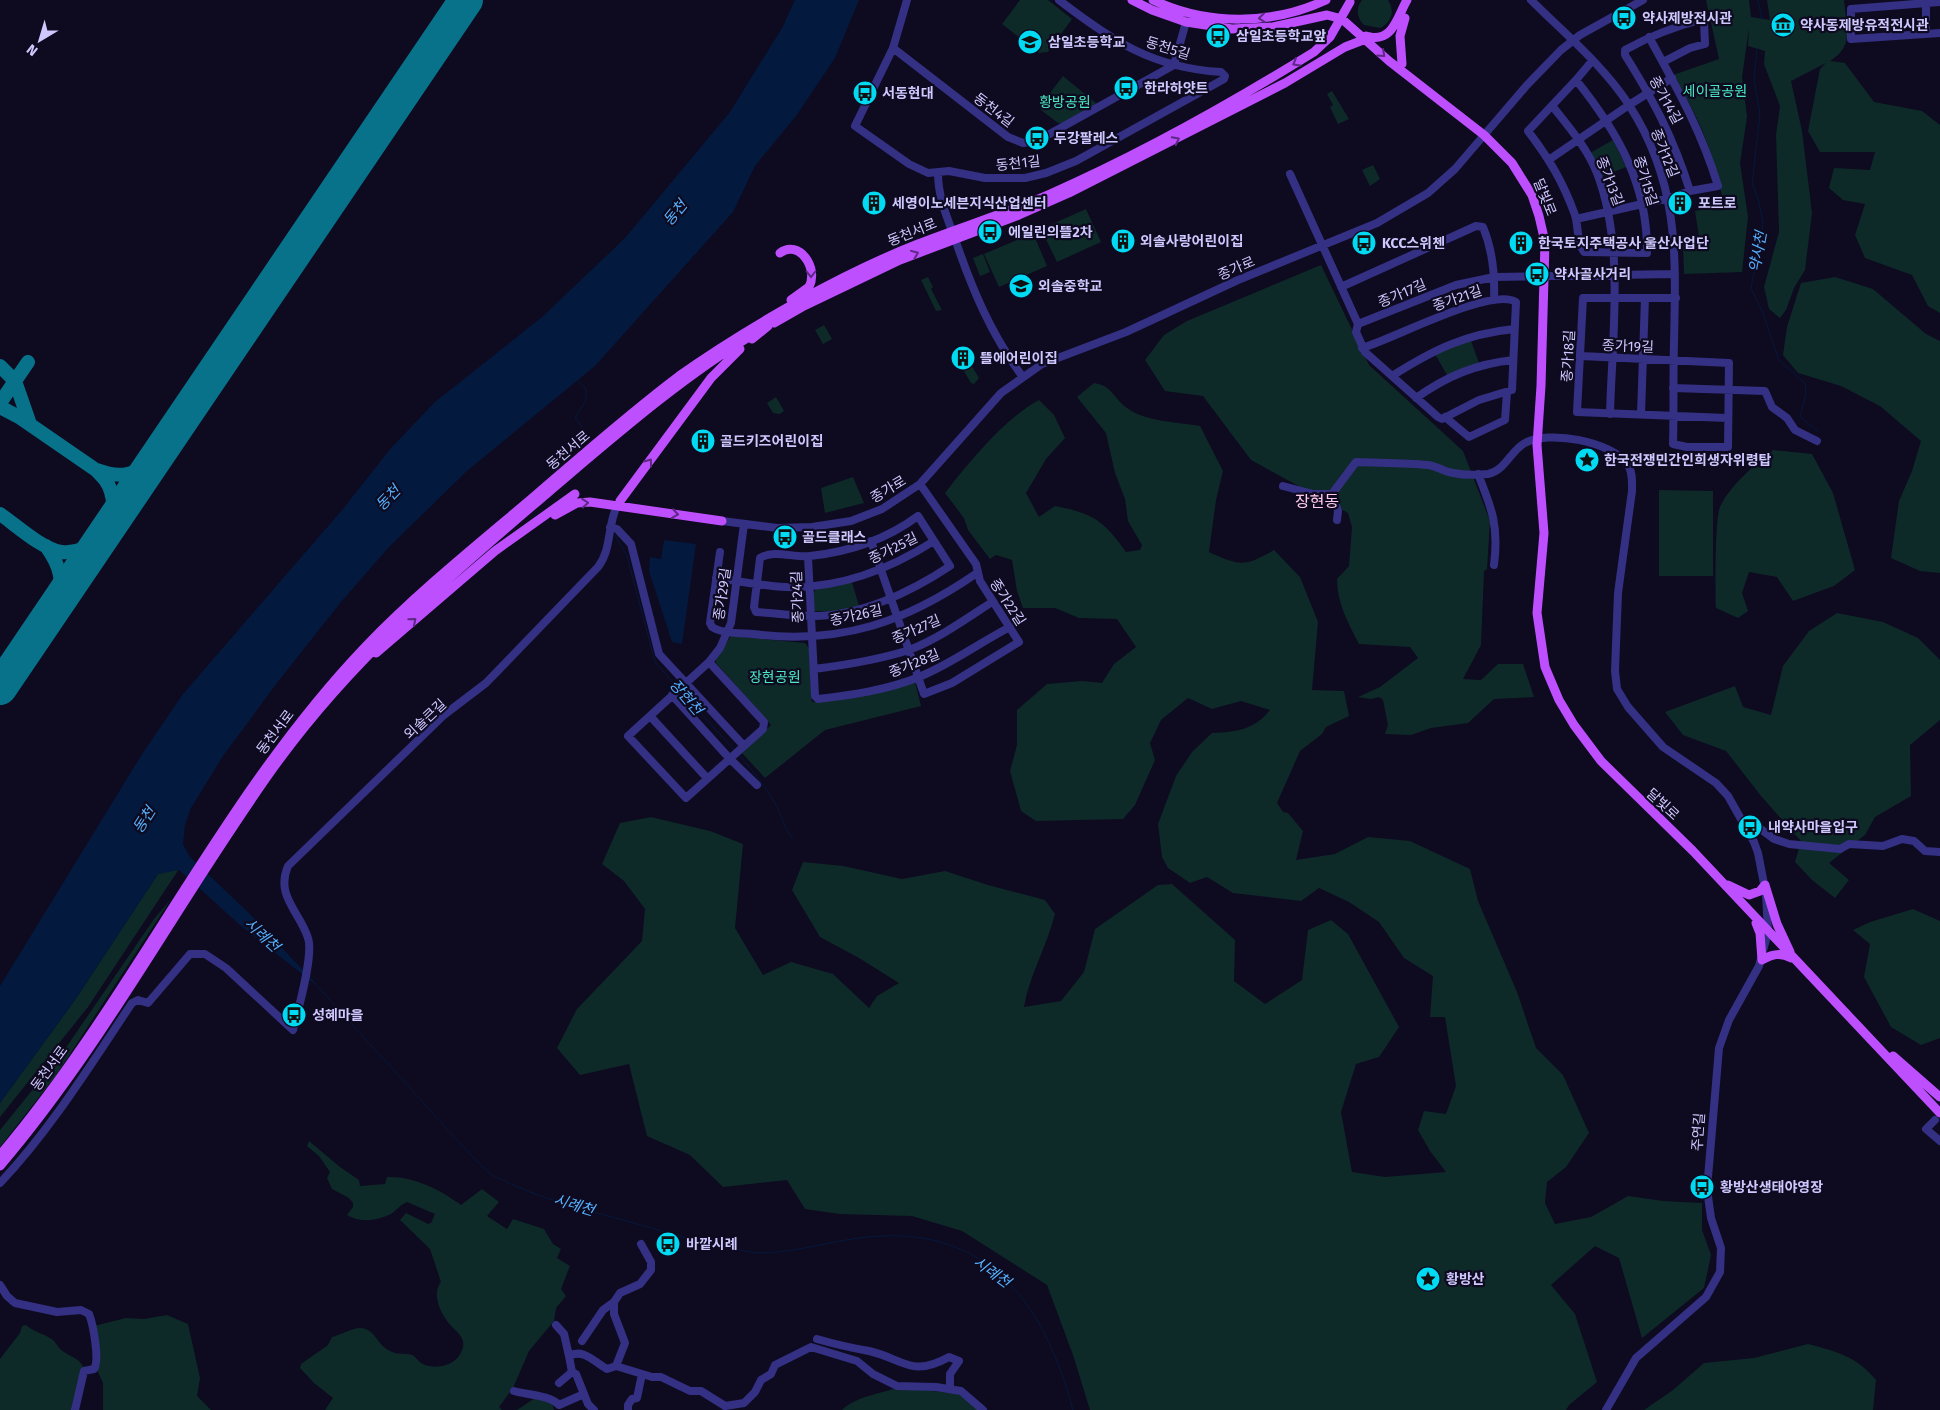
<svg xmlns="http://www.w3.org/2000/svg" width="1940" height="1410" viewBox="0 0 1940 1410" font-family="'Fira Sans','Noto Sans KR',sans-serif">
<rect width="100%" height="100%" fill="#0e0a1f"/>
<path fill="#0d2a29" d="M1020,0H1048L1072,19L1048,52L1039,53L1002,24Z
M1362,0H1388C1395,11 1392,22 1380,28L1364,25C1357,18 1355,9 1362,0Z
M1706,0H1749L1751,17L1770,20L1767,0H1844C1846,26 1855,46 1830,61L1845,63L1874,102L1922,111L1940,125V313L1928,306L1912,275L1865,258L1855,235L1865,204L1843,200L1829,188L1834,168L1870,170L1875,152H1820L1808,131L1820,69L1826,63L1791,81L1802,131L1812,213L1805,270L1794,288L1786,310L1780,318L1769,309L1764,287L1779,232L1776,135L1780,106L1764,64L1765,51L1748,46L1749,28L1742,77L1747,117L1740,163L1748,217L1742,272L1684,274L1683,239L1699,236L1695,211L1724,206C1714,153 1701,121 1673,75L1719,59Z
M1063,76L1097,104L1063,123H1058L1041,110L1040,106Z
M1332,91L1349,119L1338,124L1330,107L1333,105L1327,94Z
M1613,140L1626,167L1601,177L1590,153Z
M1373,165L1380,179L1370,186L1362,170Z
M1086,209L1101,242L1057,262L1041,229Z
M1033,233L1047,266L999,287L984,254Z
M983,254L990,272L980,276L973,258Z
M1321,265L1369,365L1463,451L1490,521L1487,569L1484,571L1481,645L1463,679L1481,680L1498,664H1523L1534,697L1494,699L1468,723L1431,728L1411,735L1385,734L1388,725L1383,700L1379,697L1371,699L1358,697L1380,687L1418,658L1410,647L1359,644C1348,623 1337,603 1337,579L1349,566L1352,527L1348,513L1251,460L1203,396L1165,391L1145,360L1164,335L1187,321Z
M928,277L933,287L931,289L942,310L936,311L921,280Z
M1835,277L1873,289L1926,334L1940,341V573L1920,571L1891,558L1899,501L1912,471L1921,441L1880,406L1841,386L1798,373L1783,355L1787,327L1801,283Z
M824,325L832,339L823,344L815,330Z
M1470,338L1479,363L1447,375L1435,354Z
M970,363L979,378L974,384L971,383L962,368Z
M1094,383C1113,386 1113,398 1127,408C1146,422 1177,422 1200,426L1223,471L1216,500L1209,552C1240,566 1244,567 1274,550L1300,577L1318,622L1312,690L1344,691L1349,716L1326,727L1322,734L1300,751L1277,803L1283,812L1288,813L1303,831L1296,860L1335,854L1368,837L1410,841L1470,869L1478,901L1517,992L1536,1048L1563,1075L1589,1133L1566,1167L1547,1182L1545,1203L1555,1224L1591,1217L1628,1196L1663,1201L1702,1203V1230L1711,1255L1704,1288L1642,1338L1619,1258L1595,1246L1551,1285L1575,1314L1597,1382L1569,1405L1566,1410H1090L1073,1355L1047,1285L962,1231L912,1216L840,1214L805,1209L787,1180L723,1187L690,1155L647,1136L629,1064L580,1075L557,1048L577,1009L642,941L645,909L624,881L602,864L620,823L651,817L710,831L743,844L735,928L763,975L791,962L833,974L869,1008L877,996L899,983L859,958L820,937L792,890L803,862L843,866L902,879L945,871L988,885L1045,900L1055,914C1047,946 1029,976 1024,1007L1061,1001L1084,972L1095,929L1158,885L1172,884L1235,940L1234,981L1265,1004L1302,980L1308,930L1331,920L1348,934L1399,1027L1379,1057L1356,1064L1341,1112L1352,1172L1385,1177L1446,1172L1430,1151L1418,1130L1424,1111L1446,1114L1456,1086L1445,1017H1430L1433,976L1404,958L1379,922L1349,902L1319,888L1301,901L1233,893L1207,877L1190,883L1168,868L1162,857L1158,824L1176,776L1192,752L1212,733C1236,732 1254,730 1270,710L1241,701L1212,709L1188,698L1161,720L1150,743L1155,760L1135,805L1123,819L1036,821L1021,811L1010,771L1017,745V710L1047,684L1082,681L1102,683L1114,664L1136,647L1117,619L1079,618L1055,608H1023L1017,591L1012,560L996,555L990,559L968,530L964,518L945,493C970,461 1004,419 1039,400L1054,415L1065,438L1046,459L1026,493L1039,517L1055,506C1093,513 1104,521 1126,552L1140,550L1142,545L1128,521L1125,499L1115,473L1106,433L1077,397Z
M776,397L784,411L780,414L773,413L767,403Z
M1773,450L1812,454L1833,493L1855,570L1834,586L1793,601L1777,577L1749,572L1742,593L1748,611L1738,618L1716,608C1715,594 1715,518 1720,507C1730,485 1755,465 1773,450Z
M853,477L864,503L825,513L821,488Z
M1659,490L1713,491V576H1659Z
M852,582L859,606L833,612L813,611V593L817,588Z
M1837,613L1883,622L1918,638L1940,660V720L1910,745L1911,796L1875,817L1865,835L1829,863L1849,880L1835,898L1812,880L1795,862L1801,841L1761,796L1726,751L1683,735L1665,712L1735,686L1743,707L1771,715L1783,666L1809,631Z
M731,636L805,643L809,648L812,702L864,695L915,682L921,706L825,730L765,778L742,753L771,725L716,663V659Z
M179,869L88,1007L0,1117V1103L75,1000L158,874Z
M171,899L57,1074L0,1147V1130L63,1052L154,919Z
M1913,909L1940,921V1038L1921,1045L1891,1027L1864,977L1870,944L1853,930L1870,922Z
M309,1141L340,1167L359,1180L360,1186L385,1184L387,1177C413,1176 441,1190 461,1205L482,1189L499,1202L487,1216L507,1229L513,1219L544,1229L553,1244L561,1249L557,1258L570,1266L561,1289L566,1296L556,1308L554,1321L529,1351L513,1388L499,1407L502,1410H325L333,1398L314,1383L300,1368L301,1364L328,1345L332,1337C340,1335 354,1327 361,1328C373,1329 376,1340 384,1347C396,1357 404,1352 412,1355C415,1356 418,1361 421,1363C432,1370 451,1367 459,1356C471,1338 455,1332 447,1321C439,1310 432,1293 441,1282L430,1249L400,1220L406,1213L428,1224L431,1223L435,1214L407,1202C400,1205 397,1210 391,1214C377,1221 360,1223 347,1215L353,1207V1203L349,1198L332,1189L327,1178L330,1172L319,1156L307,1146Z
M167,1315L188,1324L200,1378L197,1396L211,1410H103V1383L97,1370L94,1326L126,1318L144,1319Z
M26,1325C34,1332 45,1334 53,1340C57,1344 59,1349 64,1352C73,1358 79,1358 84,1368L74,1410H0V1359L20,1333L22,1326Z
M1808,1344C1835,1351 1858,1357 1876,1380L1873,1410H1644L1673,1390L1704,1363L1754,1358Z
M898,1387L959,1394L980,1410H842C858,1395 879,1395 898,1387Z
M535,1398L551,1399L554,1410H517Z"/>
<path fill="#04193e" d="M795,0H859L835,58L796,116L755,166L733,212L595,366L467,471L389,547L341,602L277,683L223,756L191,808L185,825L183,844L190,857L251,915L320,988L241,926L179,870L158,874L75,1000L0,1103V986L142,754L183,694L342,510L391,448L435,402L542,317L625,238L730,112L782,28Z
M664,540L696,544L682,644L672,642L649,571L650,557L661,559Z"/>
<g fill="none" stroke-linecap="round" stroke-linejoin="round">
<path stroke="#04193e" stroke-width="1" d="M1758,0L1762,19
M1757,48L1754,79L1760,114L1752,183L1759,202L1763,224L1751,288L1763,313L1779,360L1805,383L1806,393L1800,417L1819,432
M578,381L586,389V400L575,418L582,427
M615,535L627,556L655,662L677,687
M682,692L734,750
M739,755C753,771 766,787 776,805C783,818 783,828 793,839
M319,988L469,1153C477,1160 485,1171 494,1176C540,1200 592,1211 641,1225C673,1234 704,1244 736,1249C745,1251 754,1253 762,1253C803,1252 842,1237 882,1236C995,1231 1047,1312 1073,1410"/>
<path stroke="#077289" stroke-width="14" d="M455,15L464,0
M0,366L15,381L30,424
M0,403L28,362
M0,407L19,417L96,470C103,477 109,483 111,492C121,523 94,555 62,552C43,550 16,525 0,514
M97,470C121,479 134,475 154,460
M46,546C61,567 65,582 55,606"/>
<path stroke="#077289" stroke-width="34" d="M0,688L466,0"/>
<path stroke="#343083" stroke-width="8" d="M907,0L893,48L855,126L909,164L928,173L949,171L985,178H1025L1046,173L1076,161L1224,79L1225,76L1221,72C1152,68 1111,40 1059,0
M1531,0C1564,33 1603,65 1629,105C1679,182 1676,254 1674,342C1673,376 1674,410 1673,444L1687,447H1728L1729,363L1581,356
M1926,0V33
M1940,2L1851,9V39L1940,33
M1649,37C1677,88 1701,130 1718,186L1690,191C1673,137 1655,103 1625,55V50C1650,36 1673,27 1700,20L1704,22L1705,44L1690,48L1663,62
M893,48L1008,137L1023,143L1037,141L1174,65L1186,22
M1576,80C1618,132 1648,185 1647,253L1584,252C1576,241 1579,228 1575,215C1563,182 1550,160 1528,131Z
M1576,80L1592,61
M1553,107C1569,127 1587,148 1597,173C1625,246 1612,336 1610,414
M1550,159L1629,105L1672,78
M938,173C938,197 947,217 955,239C972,289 991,334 1022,376
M1290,174L1358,324
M1576,219L1669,198L1690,191
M1341,287L1476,226L1483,227C1493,251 1495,274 1494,299
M1676,298H1583L1577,412L1727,418
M1358,324L1356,332L1365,352L1438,417L1442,419L1479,400L1512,390L1516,302C1492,286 1391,340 1362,348
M1358,324L1456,285L1494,277L1675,274
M1392,376C1433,350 1465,334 1514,329
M1673,388L1765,391L1772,407L1787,418L1795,430L1817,441
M1416,398C1447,376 1476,364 1513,360
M1641,414L1645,298
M1445,417L1469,437L1505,420L1507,392
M1478,474C1492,509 1499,526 1494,565
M1283,486L1313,494H1332
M918,516L950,566C911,592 859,617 810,616C792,616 774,613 756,612L754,607L760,558C775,549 793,558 810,556C848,552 887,539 918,516Z
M1337,520L1338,511L1332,494L1356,462C1380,463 1404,463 1428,465C1437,466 1445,472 1453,473C1463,475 1478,475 1488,474C1505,471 1511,450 1525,443C1549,430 1612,441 1628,465C1633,473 1632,482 1632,491L1618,593L1615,671L1617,689L1628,707L1663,747L1716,783L1728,796L1754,842L1758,853L1766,894L1768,932L1759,966L1729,1020L1719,1048L1707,1189L1711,1218L1721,1248L1720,1272L1706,1297L1636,1358L1606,1410
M722,521L777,528L812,527L851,521L882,509L920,484L1001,393L1042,364L1126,332L1238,280L1377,223L1428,193L1455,169L1527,85L1561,50L1580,35L1643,0
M610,527L617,529L631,544L659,654L744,746
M871,541L924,694L952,683L1019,642L980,581L976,564L920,484
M720,552L710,623L712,627C723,634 740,633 753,634C841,645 906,622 977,573
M808,557L815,696L818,699C852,695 887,690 919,677C951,664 979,643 1010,627
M716,578C739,581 762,586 785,587C839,589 890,569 934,541
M709,662L764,722L763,729L686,798L628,736L709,662L720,648L731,623L744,524
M814,669C846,665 878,660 909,650C938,639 966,619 992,602
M672,695L730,759L757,785
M650,716L707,778
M1743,826L1758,827L1774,839L1789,844L1840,849L1849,844L1883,846L1902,839L1914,841L1925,851L1940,852
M1935,1120L1926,1129L1940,1141
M0,1183C51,1129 91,1064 132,1003L138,1000L148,1003L190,954H205L226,968L293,1030C298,1010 314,955 308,938C300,912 275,896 288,866L444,715L486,683L598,567C612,549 607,526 617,506
M0,1285L7,1296L15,1303L57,1312L81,1310L89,1314C93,1324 100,1360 94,1369L84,1371L75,1410
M556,1325L564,1334L569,1356
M817,1339C834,1344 852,1348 869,1351C904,1359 911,1378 949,1357L959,1361L950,1374V1389
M582,1341L603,1310L614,1302
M616,1366L625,1343L614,1314V1302L620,1293L640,1284L651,1270V1262L641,1244
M559,1383L572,1372
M514,1391C527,1395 550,1395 559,1405L584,1394
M594,1410L588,1404L576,1374L572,1372L569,1356C584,1348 594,1362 607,1369L616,1366L652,1377H661L690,1391H701L725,1406L744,1403L755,1392L761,1380L771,1374L775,1365L811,1347L857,1361L873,1374L897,1386L936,1387L961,1391L983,1410
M628,1410V1405L632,1399L637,1398L642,1374"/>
<path stroke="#be4fff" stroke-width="9" d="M1132,0L1152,10L1186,22L1232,29L1273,27L1327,15L1342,19L1389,61L1484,135L1512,163L1532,195L1539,216L1545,242L1541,386L1537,445L1544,533L1537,613L1545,667L1559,700L1574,725L1601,761L1693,851L1940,1113
M1153,0C1207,26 1273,25 1326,0
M1366,36C1393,44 1397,17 1407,0
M1402,64L1400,36L1405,18
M780,253C799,239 819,268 809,287L791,300
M774,323L802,307L900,260L1019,215L1069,193L1285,83L1345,47L1371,37
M752,339L768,326
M620,501L711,378L740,349
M555,515L577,503L590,502L722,521
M376,653L495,551L575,494
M1728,885L1749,895L1760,891L1765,885
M1765,885L1777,924L1790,952
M1756,923L1760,933L1762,960C1772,954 1781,952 1791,958
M1893,1056L1940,1097
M0,1155C135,996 220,799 365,647C416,594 473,548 530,500C579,458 627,415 679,376C717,349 758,324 799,301C837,280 877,260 918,244C962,227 1007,213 1050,194C1141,154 1230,104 1314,52L1330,37L1350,2
M0,1166C105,1043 180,898 274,767C352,658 450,576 551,490C616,435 681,378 754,334"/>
</g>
<defs><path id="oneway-chevron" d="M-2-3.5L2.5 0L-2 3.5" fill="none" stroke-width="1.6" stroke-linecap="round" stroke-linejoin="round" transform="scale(1.25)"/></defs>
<g stroke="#5d2984">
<use href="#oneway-chevron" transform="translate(1262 18) rotate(174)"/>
<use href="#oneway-chevron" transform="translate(1382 54) rotate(42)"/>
<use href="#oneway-chevron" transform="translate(1296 63) rotate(150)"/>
<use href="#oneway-chevron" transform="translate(1176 140) rotate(-27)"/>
<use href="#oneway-chevron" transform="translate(915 254) rotate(-22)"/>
<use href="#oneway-chevron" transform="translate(811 274) rotate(90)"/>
<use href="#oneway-chevron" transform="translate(649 462) rotate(-54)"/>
<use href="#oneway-chevron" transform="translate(585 503) rotate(-4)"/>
<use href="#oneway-chevron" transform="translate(675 514) rotate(8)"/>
<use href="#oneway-chevron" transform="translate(413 621) rotate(-40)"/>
</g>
<defs>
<symbol id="bus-disc" viewBox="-11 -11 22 22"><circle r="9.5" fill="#00dbf3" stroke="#0e0a1f"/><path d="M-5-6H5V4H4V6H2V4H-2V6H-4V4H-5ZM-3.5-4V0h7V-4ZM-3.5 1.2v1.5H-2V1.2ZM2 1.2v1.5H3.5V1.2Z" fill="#111"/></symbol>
<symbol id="museum-disc" viewBox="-11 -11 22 22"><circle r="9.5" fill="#00dbf3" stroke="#0e0a1f"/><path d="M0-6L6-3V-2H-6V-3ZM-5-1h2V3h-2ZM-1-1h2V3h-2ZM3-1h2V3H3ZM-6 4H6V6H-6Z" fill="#111"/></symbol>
<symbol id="school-disc" viewBox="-11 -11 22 22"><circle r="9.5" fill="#00dbf3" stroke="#0e0a1f"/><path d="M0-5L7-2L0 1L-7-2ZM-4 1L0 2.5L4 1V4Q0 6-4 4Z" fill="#111"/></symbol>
<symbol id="building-disc" viewBox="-11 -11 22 22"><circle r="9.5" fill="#00dbf3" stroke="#0e0a1f"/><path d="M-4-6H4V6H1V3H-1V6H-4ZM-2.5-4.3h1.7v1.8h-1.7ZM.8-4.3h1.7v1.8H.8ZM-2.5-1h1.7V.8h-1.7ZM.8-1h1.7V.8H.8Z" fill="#111"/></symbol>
<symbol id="sight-disc" viewBox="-11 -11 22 22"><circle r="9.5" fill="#00dbf3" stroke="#0e0a1f"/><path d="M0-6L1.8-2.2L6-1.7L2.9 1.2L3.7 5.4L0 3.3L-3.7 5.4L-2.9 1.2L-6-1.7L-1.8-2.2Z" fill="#111"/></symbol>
</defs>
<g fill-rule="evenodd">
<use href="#bus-disc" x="1610" y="4" width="28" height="28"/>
<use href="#museum-disc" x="1769" y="11" width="28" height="28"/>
<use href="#bus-disc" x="1204" y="22" width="28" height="28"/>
<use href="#school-disc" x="1016" y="28" width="28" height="28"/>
<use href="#bus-disc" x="1112" y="74" width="28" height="28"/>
<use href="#bus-disc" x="851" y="79" width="28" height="28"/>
<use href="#bus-disc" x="1023" y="124" width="28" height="28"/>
<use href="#building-disc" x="860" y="189" width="28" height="28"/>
<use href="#building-disc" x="1666" y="189" width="28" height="28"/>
<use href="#bus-disc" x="976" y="218" width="28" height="28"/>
<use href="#building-disc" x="1109" y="227" width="28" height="28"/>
<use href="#bus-disc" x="1350" y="229" width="28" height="28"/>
<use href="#building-disc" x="1507" y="229" width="28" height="28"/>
<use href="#bus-disc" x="1523" y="260" width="28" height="28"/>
<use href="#school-disc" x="1007" y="272" width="28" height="28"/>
<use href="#building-disc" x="949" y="344" width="28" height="28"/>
<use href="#building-disc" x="689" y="427" width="28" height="28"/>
<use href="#sight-disc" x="1573" y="446" width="28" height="28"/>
<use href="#bus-disc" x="771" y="523" width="28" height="28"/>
<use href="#bus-disc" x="1736" y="813" width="28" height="28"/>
<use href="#bus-disc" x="280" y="1001" width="28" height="28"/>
<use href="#bus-disc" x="1688" y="1173" width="28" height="28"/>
<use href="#bus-disc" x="654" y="1230" width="28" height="28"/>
<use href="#sight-disc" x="1414" y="1265" width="28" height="28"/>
</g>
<g text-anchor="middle" stroke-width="4.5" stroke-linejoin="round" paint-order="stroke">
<g font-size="14" font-weight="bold" fill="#cfc8ff" stroke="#0e0a1f" text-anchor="start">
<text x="1642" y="23">약사제방전시관</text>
<text x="1800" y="30">약사동제방유적전시관</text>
<text x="1236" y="41">삼일초등학교앞</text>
<text x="1048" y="47">삼일초등학교</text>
<text x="1144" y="93">한라하얏트</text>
<text x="882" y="98">서동현대</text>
<text x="1054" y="143">두강팔레스</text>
<text x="892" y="208">세영이노세븐지식산업센터</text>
<text x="1698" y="208">포트로</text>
<text x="1008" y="237">에일린의뜰2차</text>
<text x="1140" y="246">외솔사랑어린이집</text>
<text x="1382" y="248">KCC스위첸</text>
<text x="1538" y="248">한국토지주택공사 울산사업단</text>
<text x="1554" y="279">약사골사거리</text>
<text x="1038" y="291">외솔중학교</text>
<text x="980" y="363">뜰에어린이집</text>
<text x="720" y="446">골드키즈어린이집</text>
<text x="1604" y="465">한국전쟁민간인희생자위령탑</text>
<text x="802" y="542">골드클래스</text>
<text x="1768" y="832">내약사마을입구</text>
<text x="312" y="1020">성혜마을</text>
<text x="1720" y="1192">황방산생태야영장</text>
<text x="686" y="1249">바깥시례</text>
<text x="1446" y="1284">황방산</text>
</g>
<g font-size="14" fill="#cfc8ff" stroke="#0e0a1f">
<text transform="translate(1168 48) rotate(17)" y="5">동천5길</text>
<text transform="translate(1666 100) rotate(61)" y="5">종가14길</text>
<text transform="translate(994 110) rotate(37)" y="5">동천4길</text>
<text transform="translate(1665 153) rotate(68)" y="5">종가12길</text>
<text transform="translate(1018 163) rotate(-6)" y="5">동천1길</text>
<text transform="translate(1610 181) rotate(69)" y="5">종가13길</text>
<text transform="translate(1646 181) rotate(73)" y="5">종가15길</text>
<text transform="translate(1545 197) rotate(68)" y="5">달빛로</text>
<text transform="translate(912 232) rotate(-22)" y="5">동천서로</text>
<text transform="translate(1236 268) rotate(-23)" y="5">종가로</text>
<text transform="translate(1402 293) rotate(-23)" y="5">종가17길</text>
<text transform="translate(1457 298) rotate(-19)" y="5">종가21길</text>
<text transform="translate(1628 346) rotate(2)" y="5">종가19길</text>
<text transform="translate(1568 356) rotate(-87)" y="5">종가18길</text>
<text transform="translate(568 450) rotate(-40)" y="5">동천서로</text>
<text transform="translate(888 489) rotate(-31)" y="5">종가로</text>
<text transform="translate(893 548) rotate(-26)" y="5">종가25길</text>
<text transform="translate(722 594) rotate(-82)" y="5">종가29길</text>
<text transform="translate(797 597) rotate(-92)" y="5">종가24길</text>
<text transform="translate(1008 602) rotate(57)" y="5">종가22길</text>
<text transform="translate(856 615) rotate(-12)" y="5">종가26길</text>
<text transform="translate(916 629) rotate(-23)" y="5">종가27길</text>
<text transform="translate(914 663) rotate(-22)" y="5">종가28길</text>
<text transform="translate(425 719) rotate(-43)" y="5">외솔큰길</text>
<text transform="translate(275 732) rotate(-53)" y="5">동천서로</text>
<text transform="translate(1663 804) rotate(43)" y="5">달빛로</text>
<text transform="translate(49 1068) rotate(-54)" y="5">동천서로</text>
<text transform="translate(1698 1132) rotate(-86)" y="5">주연길</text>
</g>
<g font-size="14" fill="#49eac2" stroke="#0e0a1f">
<text x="1715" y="96">세이골공원</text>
<text x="1065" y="107">황방공원</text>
<text x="775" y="682">장현공원</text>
</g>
<g font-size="15" font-style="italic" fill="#56b1ff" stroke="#0e0a1f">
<text transform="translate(675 213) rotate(-51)" y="5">동천</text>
<text transform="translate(1758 252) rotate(-80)" y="5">약사천</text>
<text transform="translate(388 498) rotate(-46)" y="5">동천</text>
<text transform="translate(686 697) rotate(49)" y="5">장현천</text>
<text transform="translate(144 820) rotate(-57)" y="5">동천</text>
<text transform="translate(262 935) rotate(43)" y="5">시례천</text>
<text transform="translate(574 1205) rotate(17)" y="5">시례천</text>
<text transform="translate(992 1272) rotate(36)" y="5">시례천</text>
</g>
<g font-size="16" fill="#ffcaec" stroke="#0e0a1f">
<text x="1317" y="507">장현동</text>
</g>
</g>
<g transform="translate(40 40) rotate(218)" stroke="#0e0a1f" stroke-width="4" paint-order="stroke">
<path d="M0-4L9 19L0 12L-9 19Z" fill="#cfc8ff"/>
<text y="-8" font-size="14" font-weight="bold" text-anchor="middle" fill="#cfc8ff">N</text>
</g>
</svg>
